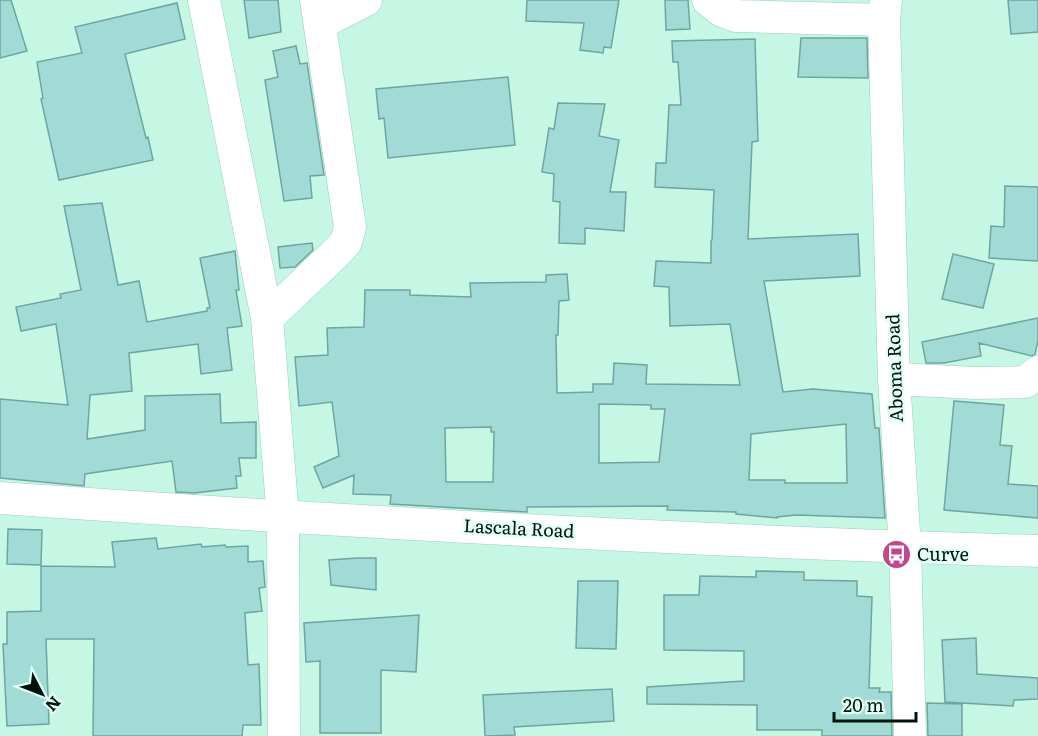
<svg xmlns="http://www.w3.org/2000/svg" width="1038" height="736" viewBox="0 0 1038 736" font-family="Literata,serif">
<rect width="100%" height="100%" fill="#c5f7e4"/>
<path fill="#a2dad5" stroke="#6fa5a1" stroke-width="1.5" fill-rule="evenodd" d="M0,0H11L27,51L0,58Z
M244,0H278L281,32L249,38Z
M527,0H619L611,48L604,47L603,53L580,50L584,23L526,21Z
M665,0H688L690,29L666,30Z
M1008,0H1038V32L1011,34Z
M177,3L185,39L125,54L146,138L148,137L153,160L59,180L41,99L43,98L37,62L82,53L75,27Z
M801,38H867L868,78L798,77Z
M755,39L758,141L752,142L748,239L858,234L860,276L764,281L783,392L813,389L872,394L875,428H879L885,518L796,515L777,517V518L736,514V512L667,510L668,506L527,507V512L390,504L391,495L353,494L354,475L323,488L314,467L339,456L332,402L299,406L295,357L328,355L327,328L364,327L365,290H410V295L471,297L470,283L546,282V275L567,274L569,300L559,301L558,335H556L557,393L593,392V384H613L614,363L647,365L646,384L740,385L730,324L670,326L669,287L654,286L656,261L711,263V241L712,240L714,190L655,187L656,163H666L669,105H681L678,62H673L672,41ZM599,404L651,405V409H665L659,462L599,463ZM846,424L847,483H785V480H749L751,434ZM491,427V432H494L493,482H446L445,428Z
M296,46L300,64L307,63L324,175L310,176L312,198L284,201L265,80L278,77L273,51Z
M508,77L515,145L388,158L384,118L379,119L376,89Z
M558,103L605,104L599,136L619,140L610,192H626L624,231L585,228V244L559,243L560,202L553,201L554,174L542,172L549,128L554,129Z
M1005,186L1038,187V261L989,258L991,226L1004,227Z
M102,203L118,285L139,281L147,322L207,311V308H210L200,258L235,251L239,290H236L242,326L227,328L232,370L201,374L198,344L129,353L132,391L90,395L87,439L145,430V396L220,394L221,423L256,422V458H239L241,476H236L237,488L194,493L176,492L172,461L85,474L84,486L0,478V399L68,405L56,324L21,331L16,307L61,298L60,294L81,290L64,206Z
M312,243L313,250L295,267L280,268L278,247Z
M953,254L994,264L983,308L942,299Z
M1038,318V341L1035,354L1032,356L979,343L981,356L944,363H926L922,342Z
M954,401L1004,405L1000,445L1012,446L1008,484L1038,486V518L944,510Z
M8,529L42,530L41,565L7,564Z
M156,538L158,549L201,544L202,547L225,545L226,547L248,546V562L263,561L265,587L259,588L262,611L245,613L248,665L259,664L261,725H243L242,736H93L94,639H46L49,724L7,726L3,644H7V612L41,611V566L115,567L112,542Z
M358,558H376V590L331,585L329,560Z
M756,571L804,572V580L857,581V596L872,597L869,688H880L879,692H891L892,736H822V730H757V705L647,704V687L744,681V651L664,650V595H699L700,576L756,577Z
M578,581H618L616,649L576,648Z
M419,615L416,672L381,670V733H320V661L306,662L304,623Z
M976,638L977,674L1038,678V699L1014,700L1013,706L945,702L942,640Z
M612,689L614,721L514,727L515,735L485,736L483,695Z
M927,703L962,704V736H928Z"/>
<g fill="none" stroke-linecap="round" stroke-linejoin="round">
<defs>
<path id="minor" d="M204,0L267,318L283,518L284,736
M708,0L722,11L736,16L884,20
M886,0L884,20L894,379L905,547L910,736
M321,23L366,0
M267,318L337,252L346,242L350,227L316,0
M894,379L975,383L1025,382L1038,372
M0,498C346,522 692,541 1038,551"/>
</defs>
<use href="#minor" stroke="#9dcebc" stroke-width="33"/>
<use href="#minor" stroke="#fff" stroke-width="32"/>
</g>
<defs>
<symbol id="bus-disc" viewBox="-11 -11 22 22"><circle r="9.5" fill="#c6448b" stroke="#e1fff3"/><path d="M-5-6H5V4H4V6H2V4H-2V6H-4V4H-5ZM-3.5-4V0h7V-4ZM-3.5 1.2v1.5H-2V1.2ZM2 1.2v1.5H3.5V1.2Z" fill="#fff"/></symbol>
</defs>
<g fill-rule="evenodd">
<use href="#bus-disc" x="880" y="538" width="33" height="33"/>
</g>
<g text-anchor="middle" stroke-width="5" stroke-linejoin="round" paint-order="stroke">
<g font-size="18" fill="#02130d" stroke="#e1fff3">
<text transform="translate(895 368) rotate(-92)" y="6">Aboma Road</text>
<text transform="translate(519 529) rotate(3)" y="6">Lascala Road</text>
</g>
<g font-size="18" fill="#02130d" stroke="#e1fff3" text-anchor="start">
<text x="917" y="561">Curve</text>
</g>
</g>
<g transform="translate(42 694) rotate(132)" stroke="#e1fff3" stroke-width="4.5" paint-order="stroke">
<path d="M0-4.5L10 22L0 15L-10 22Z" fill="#02130d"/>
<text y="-9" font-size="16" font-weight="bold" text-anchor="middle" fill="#02130d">N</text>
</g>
<path d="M834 712v9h82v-9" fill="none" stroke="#02130d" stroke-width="3"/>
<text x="843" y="712" font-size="18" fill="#02130d" stroke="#e1fff3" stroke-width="4.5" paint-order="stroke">20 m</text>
</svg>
